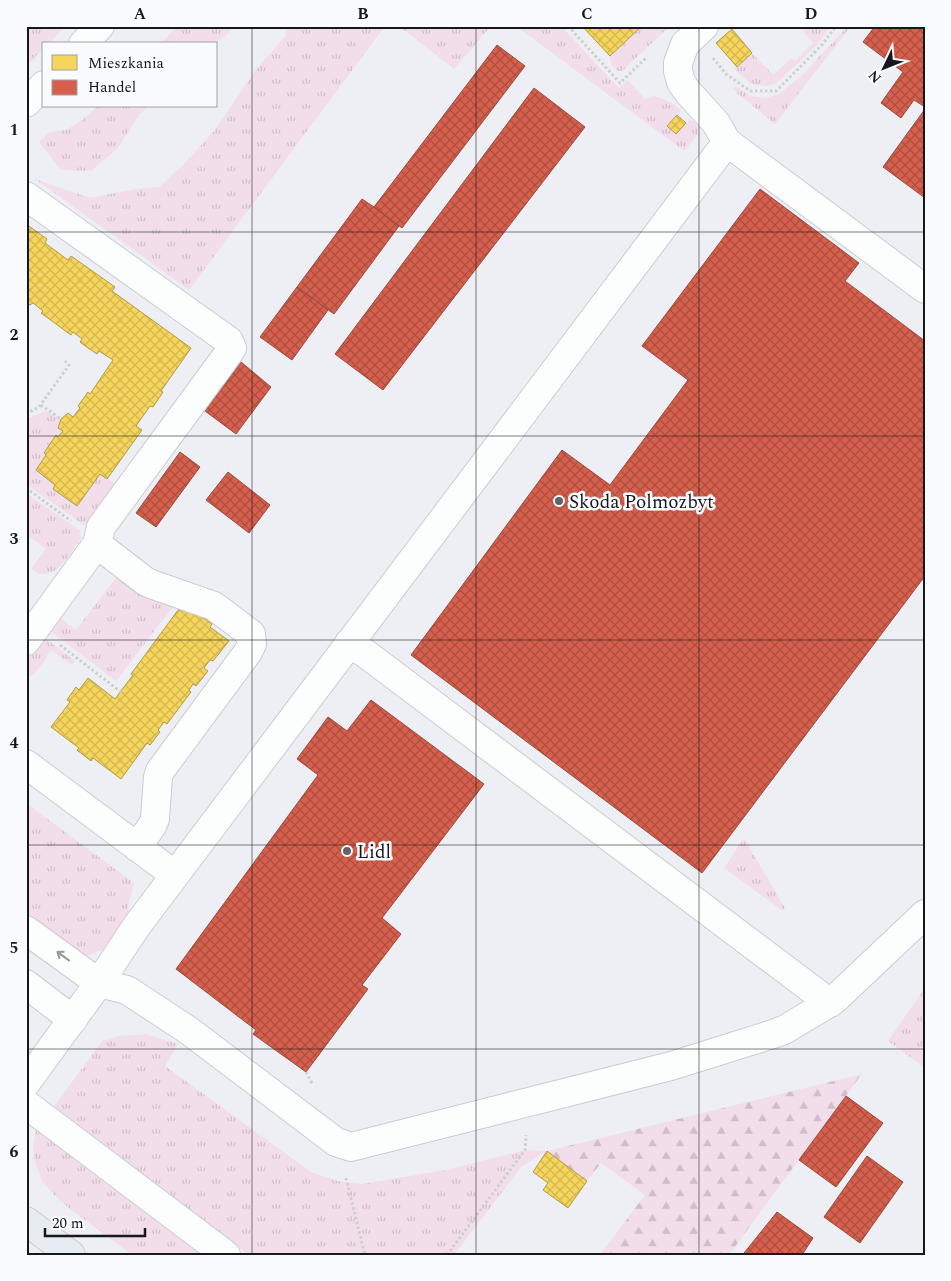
<svg xmlns="http://www.w3.org/2000/svg" width="951" height="1281" viewBox="0 0 951 1281" font-family="Spectral,serif">
<defs>
<pattern id="grass-tufts" width="24" height="20" patternUnits="userSpaceOnUse" patternTransform="scale(1.25)"><rect width="24" height="20" fill="#f2deeb"/><path d="M3 7l-1-3M5 7V3M7 7l1-3M15 17l-1-3M17 17v-4M19 17l1-3" fill="none" stroke="#cfbec9"/></pattern>
<pattern id="forest-firs" width="22" height="20" patternUnits="userSpaceOnUse" patternTransform="scale(1.25)"><rect width="22" height="20" fill="#f2deeb"/><path d="M5 1l3.5 6h-7zM16 11l3.5 6h-7z" fill="#cfbec9"/></pattern>
<pattern id="homes-cross-hatch" width="8" height="8" patternUnits="userSpaceOnUse" patternTransform="scale(1.25)"><rect width="8" height="8" fill="#f6d55c"/><path d="M0 0l8 8M0 8l8-8" fill="none" stroke="#d2b64f"/></pattern>
<pattern id="shops-cross-hatch" width="8" height="8" patternUnits="userSpaceOnUse" patternTransform="scale(1.25)"><rect width="8" height="8" fill="#d6604d"/><path d="M0 0l8 8M0 8l8-8" fill="none" stroke="#ad4e3f"/></pattern>
</defs>
<rect width="100%" height="100%" fill="#eeeff4"/>
<path fill="url(#grass-tufts)" d="M26,26H65L48,44H44V48L26,66Z
M177,26H235L224,37L214,44H160Z
M287,26H385L189,290L35,179L90,198L135,189L159,187L184,164L214,131L255,71L285,36Z
M399,26H491L454,69Z
M516,26H561L619,88L628,80L645,99L655,96C665,100 674,102 681,111L667,126L676,134L690,119L698,126V134L684,151Z
M642,26H670L622,71H618L611,65L610,56Z
M808,26H832L815,47L777,83L767,86L751,84L734,69L752,53L773,75L791,58L795,61L813,43L803,31Z
M848,26H851L775,124L732,89L736,86L751,96L767,98L779,94L802,75Z
M98,106H149L139,115L118,148L91,171L61,170L39,142L49,132L66,130L81,121Z
M46,411L61,419L58,428L63,431L58,437L56,435L44,453L46,455L36,470L55,485L53,489L100,474L116,484L85,526L26,484V419Z
M26,493L81,531L79,534L82,537C72,550 58,580 38,573C36,572 34,570 31,569L46,549L26,534Z
M118,575L169,598L172,608L116,681L48,629L57,616L76,630Z
M42,636L75,661L72,665L51,650C45,659 37,676 26,677V657Z
M26,803L134,883L128,905L129,915L102,950L93,954L84,957L26,920Z
M744,838L785,908L783,911L724,868Z
M925,988V1068L888,1041Z
M146,1034L178,1044L165,1066L311,1172L338,1181L362,1184L446,1170L525,1150L547,1151L522,1166L454,1255H249L53,1108L102,1041L119,1036Z
M36,1129L203,1255H132L61,1202L43,1183L38,1171L34,1160L33,1148Z"/>
<path fill="url(#forest-firs)" d="M862,1074L729,1255H600L645,1195L601,1163L587,1181L547,1151Z"/>
<path fill="url(#homes-cross-hatch)" stroke="#b39c48" d="M582,26H642L610,56Z
M732,29L752,53L737,67L716,43Z
M677,115L686,123L676,134L667,126Z
M26,224L47,239L45,243L68,260L71,256L115,287L112,291L191,348L161,391L163,392L153,407L150,406L136,426L142,430L107,479L100,474L77,506L53,489L55,485L36,470L46,455L44,453L56,435L58,437L63,431L58,428L61,419L68,413L73,417L80,408L78,406L88,392L90,394L113,360L99,351L97,354L88,348L80,342L82,339L73,332L71,335L41,313L43,311L33,303L30,305L26,303Z
M181,606L194,615L196,613L212,624L210,627L229,641L213,661L210,660L204,668L208,671L196,686L193,684L189,690L191,692L167,724L164,722L158,730L160,732L150,745L147,743L121,779L93,758L91,761L77,750L79,748L51,727L70,702L67,700L76,687L79,690L88,678L115,699L133,675L131,674Z
M547,1151L587,1181L568,1208L543,1190L548,1183L533,1172Z"/>
<path fill="url(#shops-cross-hatch)" stroke="#9d4a3e" d="M875,26H919L925,30V107L914,100L901,118L881,103L903,72L863,42Z
M497,45L525,66L402,228L374,207Z
M534,88L585,127L383,390L335,354Z
M925,109V198L883,167Z
M760,189L859,263L845,281L925,341V576L702,873L411,655L562,450L610,485L688,380L642,346Z
M362,199L374,207L399,226L334,314L297,287Z
M297,287L328,310L292,360L260,337Z
M241,362L271,387L236,434L205,411Z
M180,452L200,467L156,527L136,513Z
M228,472L270,505L249,533L206,500Z
M371,700L484,784L382,918L401,934L362,985L368,989L306,1072L253,1034L256,1030L176,969L318,775L297,759L328,717L347,731Z
M846,1096L883,1123L836,1187L799,1160Z
M867,1156L903,1182L860,1243L824,1217Z
M777,1212L813,1238L802,1255H746L744,1253Z"/>
<g fill="none" stroke-linecap="round" stroke-linejoin="round">
<defs>
<path id="minor" d="M704,26L685,44L678,63V71L681,82L687,91L716,123L727,142L925,289
M83,44L100,26
M26,103L44,85
M26,196L229,341L232,348L228,354L101,527L97,544L26,641
M97,544L145,581L151,584L214,606L251,634L252,644L248,652L160,771L158,777L155,819L152,826L137,847
M349,643L366,654L830,1003
M26,764L175,875
M26,930L99,983L127,990L188,1030L336,1142L351,1147L671,1066L770,1035L784,1030L834,1000L925,914
M26,984L73,1020
M26,1083L99,983L136,927L727,142
M26,1104L226,1255"/>
<path id="major" d="M26,1221L71,1255"/>
</defs>
<use href="#minor" stroke="#cbccd1" stroke-width="30"/>
<use href="#major" stroke="#cacbcd" stroke-width="30"/>
<path stroke="#cfcfd0" stroke-width="3" stroke-dasharray="2.5 2.5" stroke-linecap="butt" d="M568,26L620,83L646,58
M404,30L411,26
M713,58L726,74L750,91H776L821,46L836,26
M41,405L61,419
M26,414L39,407L69,365L65,361
M26,488L71,521
M60,645L121,692
M306,1072L312,1083
M346,1178L365,1255
M447,1255L525,1150L526,1135"/>
<use href="#minor" stroke="#fcfdfd" stroke-width="28"/>
<use href="#major" stroke="#e6ecf1" stroke-width="28"/>
</g>
<defs><path id="oneway-shaft" d="M-6 0H5M1.5-3L5.5 0L1.5 3" fill="none" stroke-width="1.6" stroke-linecap="round" stroke-linejoin="round" transform="scale(1.25)"/></defs>
<use stroke="#959697" href="#oneway-shaft" transform="translate(63 956) rotate(-144)"/>
<path fill="none" stroke="#17181b" stroke-width="1" stroke-opacity="0.55" d="M252,26V1255M476,26V1255M699,26V1255M26,232H925M26,436H925M26,640H925M26,845H925M26,1049H925"/>
<g fill="#626367" stroke="#fafbff" stroke-width="2">
<circle cx="559" cy="501" r="5"/>
<circle cx="347" cy="851" r="5"/>
</g>
<g text-anchor="middle" stroke-width="5" stroke-linejoin="round" paint-order="stroke">
<g font-size="19" fill="#17181b" stroke="#fafbff" text-anchor="start">
<text x="569" y="508">Skoda Polmozbyt</text>
<text x="357" y="858">Lidl</text>
</g>
</g>
<rect width="951" height="1281" fill="none" stroke="#fafbff" stroke-width="55"/>
<rect x="42" y="42" width="175" height="65" fill="#fafbff" stroke="#9fa0a4"/>
<rect x="52" y="55" width="25" height="15" fill="#f6d55c" stroke="#9fa0a4"/>
<text x="88" y="68" font-size="15" fill="#17181b">Mieszkania</text>
<rect x="52" y="80" width="25" height="15" fill="#d6604d" stroke="#9fa0a4"/>
<text x="88" y="92" font-size="15" fill="#17181b">Handel</text>
<g transform="translate(884 68) rotate(227)" stroke="#fafbff" stroke-width="4" paint-order="stroke">
<path d="M0-4L9 19L0 12L-9 19Z" fill="#17181b"/>
<text y="-8" font-size="14" font-weight="bold" text-anchor="middle" fill="#17181b">N</text>
</g>
<path d="M45 1228v8h100v-8" fill="none" stroke="#17181b" stroke-width="2.5"/>
<text x="52" y="1228" font-size="15" fill="#17181b" stroke="#fafbff" stroke-width="4" paint-order="stroke">20 m</text>
<rect x="28" y="28" width="896" height="1226" fill="none" stroke="#17181b" stroke-width="2"/>
<g font-size="16" text-anchor="middle" font-weight="bold" fill="#17181b">
<text x="140" y="19">A</text>
<text x="363" y="19">B</text>
<text x="587" y="19">C</text>
<text x="811" y="19">D</text>
<text x="14" y="135">1</text>
<text x="14" y="340">2</text>
<text x="14" y="544">3</text>
<text x="14" y="748">4</text>
<text x="14" y="953">5</text>
<text x="14" y="1157">6</text>
</g>
</svg>
